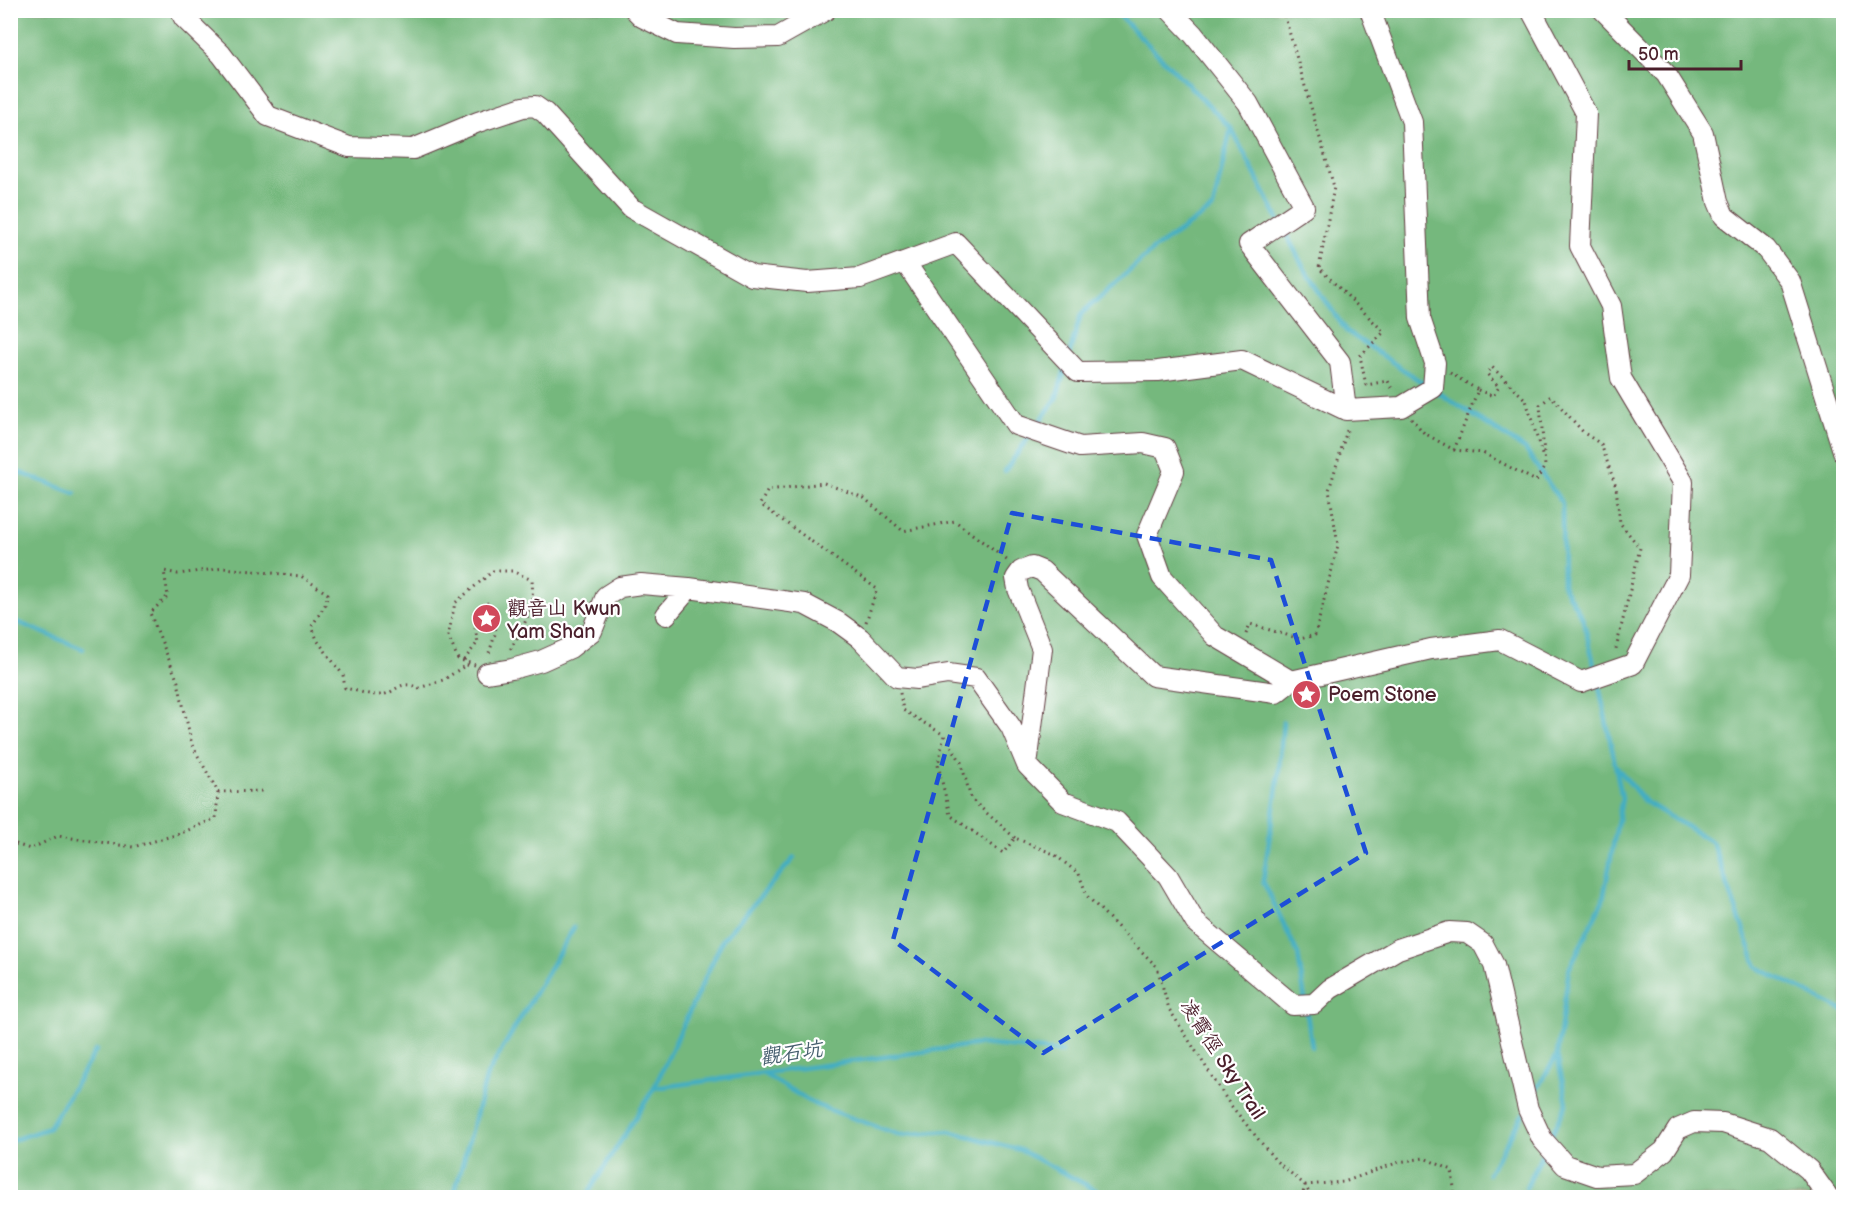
<svg xmlns="http://www.w3.org/2000/svg" width="1854" height="1208" viewBox="0 0 1854 1208" font-family="'Balsamiq Sans','LXGW WenKai TC',sans-serif">
<rect width="100%" height="100%" fill="#fff"/>
<filter id="ink" filterUnits="userSpaceOnUse"><feTurbulence type="fractalNoise" baseFrequency=".0167" numOctaves="2"/><feDisplacementMap in="SourceGraphic" scale="12" xChannelSelector="R" yChannelSelector="G"/><feConvolveMatrix kernelMatrix="1 2 1 2 8 2 1 2 1" color-interpolation-filters="sRGB"/></filter>
<filter id="wash" filterUnits="userSpaceOnUse"><feTurbulence type="fractalNoise" baseFrequency=".008" numOctaves="4" result="noise"/><feDisplacementMap in="SourceGraphic" scale="24" xChannelSelector="R" yChannelSelector="G"/><feGaussianBlur stdDeviation="1.35" result="paint"/><feColorMatrix in="noise" values="0 0 0 0 0 0 0 0 0 0 0 0 0 0 0 0 0 1.4 0 .05"/><feComposite in="paint" operator="in"/></filter>
<g filter="url(#wash)">
<rect width="100%" height="100%" fill="#eadfbb"/>
<path fill="#74b87d" stroke="#5f6c54" stroke-width="1.5" d="M11,11H1843V1197H11Z"/>
<g fill="none" stroke-linecap="round" stroke-linejoin="round">
<path stroke="#43adc2" stroke-width="4.5" d="M1114,10L1231,128L1278,219
M1282,226L1304,268L1346,331L1426,385
M1069,355L1081,314L1154,249L1213,208L1231,128
M1436,391L1525,449L1562,503L1563,586L1583,619L1596,672
M1036,427L1056,399L1066,366
M10,469L75,493
M1005,471L1031,434
M10,619L83,649
M1283,722L1278,780L1263,881L1298,954L1305,1000
M1616,766L1644,801L1712,842L1757,967L1844,1011
M1306,1008L1312,1047
M762,1073L816,1105L900,1135L949,1131L1020,1150L1096,1190
M654,1088L723,939L794,858
M1531,1099L1557,1055L1569,969L1603,900L1622,798L1598,681
M1549,1140L1567,1103L1557,1055
M10,1141L49,1128L96,1050
M1488,1174L1523,1114
M1526,1188L1544,1150
M453,1198L487,1075L574,927
M585,1198L654,1088L980,1044L1062,1052"/>
</g>
</g>
<g filter="url(#ink)">
<g fill="none" stroke-linecap="round" stroke-linejoin="round">
<defs>
<path id="minor" d="M180,10L184,18L221,54L268,116L349,147L413,149L478,122L523,107L535,106L545,113L631,208L752,276L807,282L860,278L956,243L1078,372L1158,371L1242,360L1346,410L1340,362L1249,244L1304,207L1248,103L1193,34L1170,10
M635,10L642,17L677,34L734,38L778,37L826,10
M1603,10L1666,74L1703,133L1718,202L1724,216L1766,249L1790,281L1844,454
M1346,410L1401,407L1433,388L1435,363L1420,318L1412,122L1370,10
M666,615L689,588
M487,673L512,669L541,661L570,648L592,631L606,596L620,587L641,584L689,588L804,604L838,622L860,638L897,677L917,679L948,674L976,678L1011,727L1027,765L1042,649L1018,589L1016,578L1021,571L1032,567L1042,571L1153,676L1276,693L1291,681L1215,636L1162,577L1147,535L1174,471L1165,448L1143,443L1080,447L1016,425L905,262
M1291,681L1431,649L1500,640L1581,682L1633,664L1679,575L1683,482L1621,378L1611,306L1580,246L1586,113L1531,10
M1027,765L1063,802L1117,822L1168,876L1195,922L1293,1005L1314,1004L1330,989L1398,949L1449,932L1467,933L1483,944L1494,965L1528,1109L1542,1139L1565,1165L1597,1176L1634,1174L1664,1151L1678,1129L1694,1122L1723,1123L1770,1138L1809,1170L1829,1198"/>
</defs>
<use href="#minor" stroke="#623c41" stroke-width="22"/>
<path stroke="#623c41" stroke-width="3" stroke-dasharray="1.5 4.5" stroke-linecap="butt" d="M1283,10L1334,187L1319,268L1384,332L1360,356L1366,385L1388,381L1393,391
M1450,373L1478,390L1454,450
M1478,390L1493,396L1499,387L1487,374L1492,367L1526,400L1543,458
M1411,418L1424,433L1454,450L1483,453L1536,481L1545,466L1540,405L1551,396L1584,433L1601,444L1616,487L1620,523L1640,548L1615,653
M866,622L877,589L760,504L768,490L824,483L864,498L903,531L955,521L1008,561
M1246,634L1250,624L1300,639L1315,635L1338,545L1329,490L1348,427
M464,660L478,642C473,622 472,615 489,602C501,625 495,634 488,656
M475,665L458,659L448,636L455,603L493,571H512L532,580C535,611 523,626 509,652
M900,693L903,710L944,735L938,765L950,815L1003,853L1015,838L1054,854L1079,874L1087,896L1157,967L1169,1009L1229,1103L1276,1161L1305,1185L1312,1198
M945,736L961,762L971,799L1015,838
M218,792L266,791
M10,842L30,849L58,836L133,847L179,834L216,818L218,792L192,745L178,682L150,613L168,596L164,571L178,574L224,568L301,576L328,594L325,605L312,626L317,640L343,675L345,688C355,690 368,695 378,695C397,695 397,678 419,688L443,680L466,665L472,666
M1305,1185L1344,1182L1399,1162L1424,1158L1452,1170L1455,1198
M1302,1198L1305,1185
M1702,1198L1703,1196L1759,1194L1763,1198"/>
<use href="#minor" stroke="#fff" stroke-width="20"/>
</g>
</g>
<path fill="none" stroke="#1d4ed8" stroke-width="4.5" stroke-dasharray="12 8" stroke-linejoin="round" d="M1012,513L1271,560L1366,853L1043,1053L893,940Z"/>
<defs>
<symbol id="sight-disc" viewBox="-11 -11 22 22"><circle r="9.5" fill="#d1495b" stroke="#fff"/><path d="M0-6L1.8-2.2L6-1.7L2.9 1.2L3.7 5.4L0 3.3L-3.7 5.4L-2.9 1.2L-6-1.7L-1.8-2.2Z" fill="#fff"/></symbol>
</defs>
<g fill-rule="evenodd">
<use href="#sight-disc" x="470" y="602" width="33" height="33"/>
<use href="#sight-disc" x="1290" y="678" width="33" height="33"/>
</g>
<g text-anchor="middle" stroke-width="4.5" stroke-linejoin="round" paint-order="stroke">
<g font-size="20" fill="#4a1f2b" stroke="#fff" text-anchor="start">
<text x="507" y="615">觀音山 Kwun<tspan x="507" dy="23">Yam Shan</tspan></text>
<text x="1328" y="701">Poem Stone</text>
</g>
<g font-size="20" fill="#4a1f2b" stroke="#fff">
<text transform="translate(1223 1059) rotate(57)" y="7">凌霄徑 Sky Trail</text>
</g>
<g font-size="21" font-style="italic" fill="#475f6f" stroke="#fff">
<text transform="translate(791 1053) rotate(-8)" y="7">觀石坑</text>
</g>
</g>
<rect width="1854" height="1208" fill="none" stroke="#fff" stroke-width="36"/>
<path d="M1629 60v9h112v-9" fill="none" stroke="#4a1f2b" stroke-width="3"/>
<text x="1638" y="60" font-size="18" fill="#4a1f2b" stroke="#ffffff" stroke-width="4.5" paint-order="stroke">50 m</text>
</svg>
